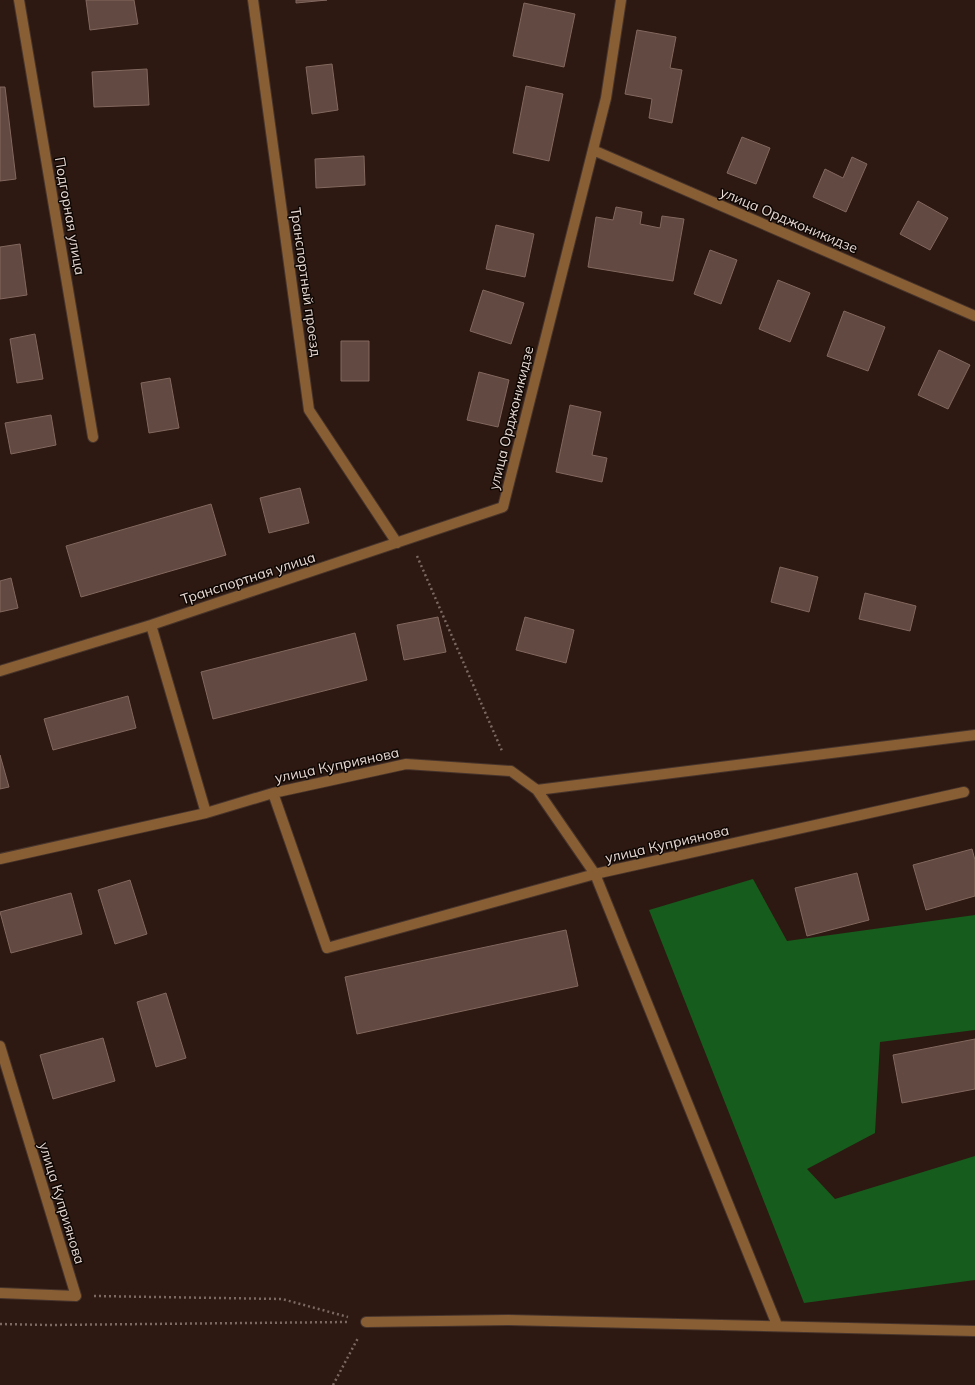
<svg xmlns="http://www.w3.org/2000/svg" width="975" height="1385" viewBox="0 0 975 1385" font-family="Mulish,sans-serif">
<rect width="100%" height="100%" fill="#2d1911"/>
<path fill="#165c1d" d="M753,879L787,941L975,915V1030L880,1042L875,1133L807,1169L835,1199L975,1156V1280L804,1303L649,910Z"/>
<path fill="#624941" stroke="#82685f" d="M86,0H134L138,24L90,30Z
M296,0H327L296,3Z
M524,3L575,14L564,67L513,56Z
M637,30L676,37L670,68L682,70L672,123L649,118L652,99L625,94Z
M332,64L338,110L312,114L306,67Z
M147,69L149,105L94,107L92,72Z
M526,86L563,94L549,161L513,153Z
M0,87H5L16,179L0,181Z
M742,137L770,148L756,184L727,173Z
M364,156L365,185L316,188L315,159Z
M852,157L867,164L846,212L813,197L825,169L843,178Z
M918,201L948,218L930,250L900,234Z
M616,207L642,212L640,224L660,228L662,216L684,219L673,281L588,267L596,217L613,220Z
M496,225L534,234L525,277L486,269Z
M20,244L27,295L0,299V247Z
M710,250L737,260L721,304L694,294Z
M778,280L810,293L790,342L759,329Z
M483,290L524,303L511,344L470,331Z
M844,311L885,327L868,371L827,356Z
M35,334L43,379L17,383L10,339Z
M341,341H369V381H341Z
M939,350L970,365L948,409L918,395Z
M479,372L509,380L498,427L467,420Z
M170,378L179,428L149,433L141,383Z
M570,405L601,412L592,455L607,458L602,482L556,472Z
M51,415L56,445L11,454L5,423Z
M300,488L309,523L269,533L260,498Z
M211,504L226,555L81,597L66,546Z
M780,567L818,577L809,612L771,602Z
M11,578L18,608L0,612V581Z
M865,593L916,606L910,631L859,619Z
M438,617L446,652L404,660L397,625Z
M525,617L574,630L566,663L516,650Z
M355,633L367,680L213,719L201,672Z
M128,696L136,728L53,750L44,719Z
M0,755L9,787L0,789Z
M972,849L975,860V896L926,910L913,865Z
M857,873L869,920L807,936L795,888Z
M130,880L147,934L115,944L98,890Z
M71,893L82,934L11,953L0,912Z
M566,930L578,986L357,1034L345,977Z
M166,993L186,1058L156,1067L137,1002Z
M103,1038L115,1081L53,1099L40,1055Z
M975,1039V1089L902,1103L893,1055Z"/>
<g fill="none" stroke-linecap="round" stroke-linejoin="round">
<defs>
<path id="minor" d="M19,0L93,437
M253,0L309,410L397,543
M593,150L975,316
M151,625L206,813
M0,671L151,625L503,507L606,98L621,0
M537,790L975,735
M273,793L327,948L595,874L777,1325
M0,859L206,813L273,793L406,764L511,771L537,790L595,874L964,792
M0,1046L76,1296L0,1293
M366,1322L508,1320L975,1331"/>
</defs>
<use href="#minor" stroke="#47342c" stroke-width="12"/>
<path stroke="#7b6962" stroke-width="2.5" stroke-dasharray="2 3" stroke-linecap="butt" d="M417,556L502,751
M94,1296L282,1299L348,1317
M0,1324L48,1325L348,1322
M333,1385L358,1338"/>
<use href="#minor" stroke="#885e34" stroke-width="10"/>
</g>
<g text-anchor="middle" stroke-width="3" stroke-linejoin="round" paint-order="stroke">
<g font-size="14" fill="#e7d9d3" stroke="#0f0704">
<text transform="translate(70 216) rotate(80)" y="5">Подгорная улица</text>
<text transform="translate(789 220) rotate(23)" y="5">улица Орджоникидзе</text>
<text transform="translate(306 282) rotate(82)" y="5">Транспортный проезд</text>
<text transform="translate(511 418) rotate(-76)" y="5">улица Орджоникидзе</text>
<text transform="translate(248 578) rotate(-18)" y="5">Транспортная улица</text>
<text transform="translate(337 765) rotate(-12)" y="5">улица Куприянова</text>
<text transform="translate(667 844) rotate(-13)" y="5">улица Куприянова</text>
<text transform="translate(62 1203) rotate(73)" y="5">улица Куприянова</text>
</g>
</g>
</svg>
